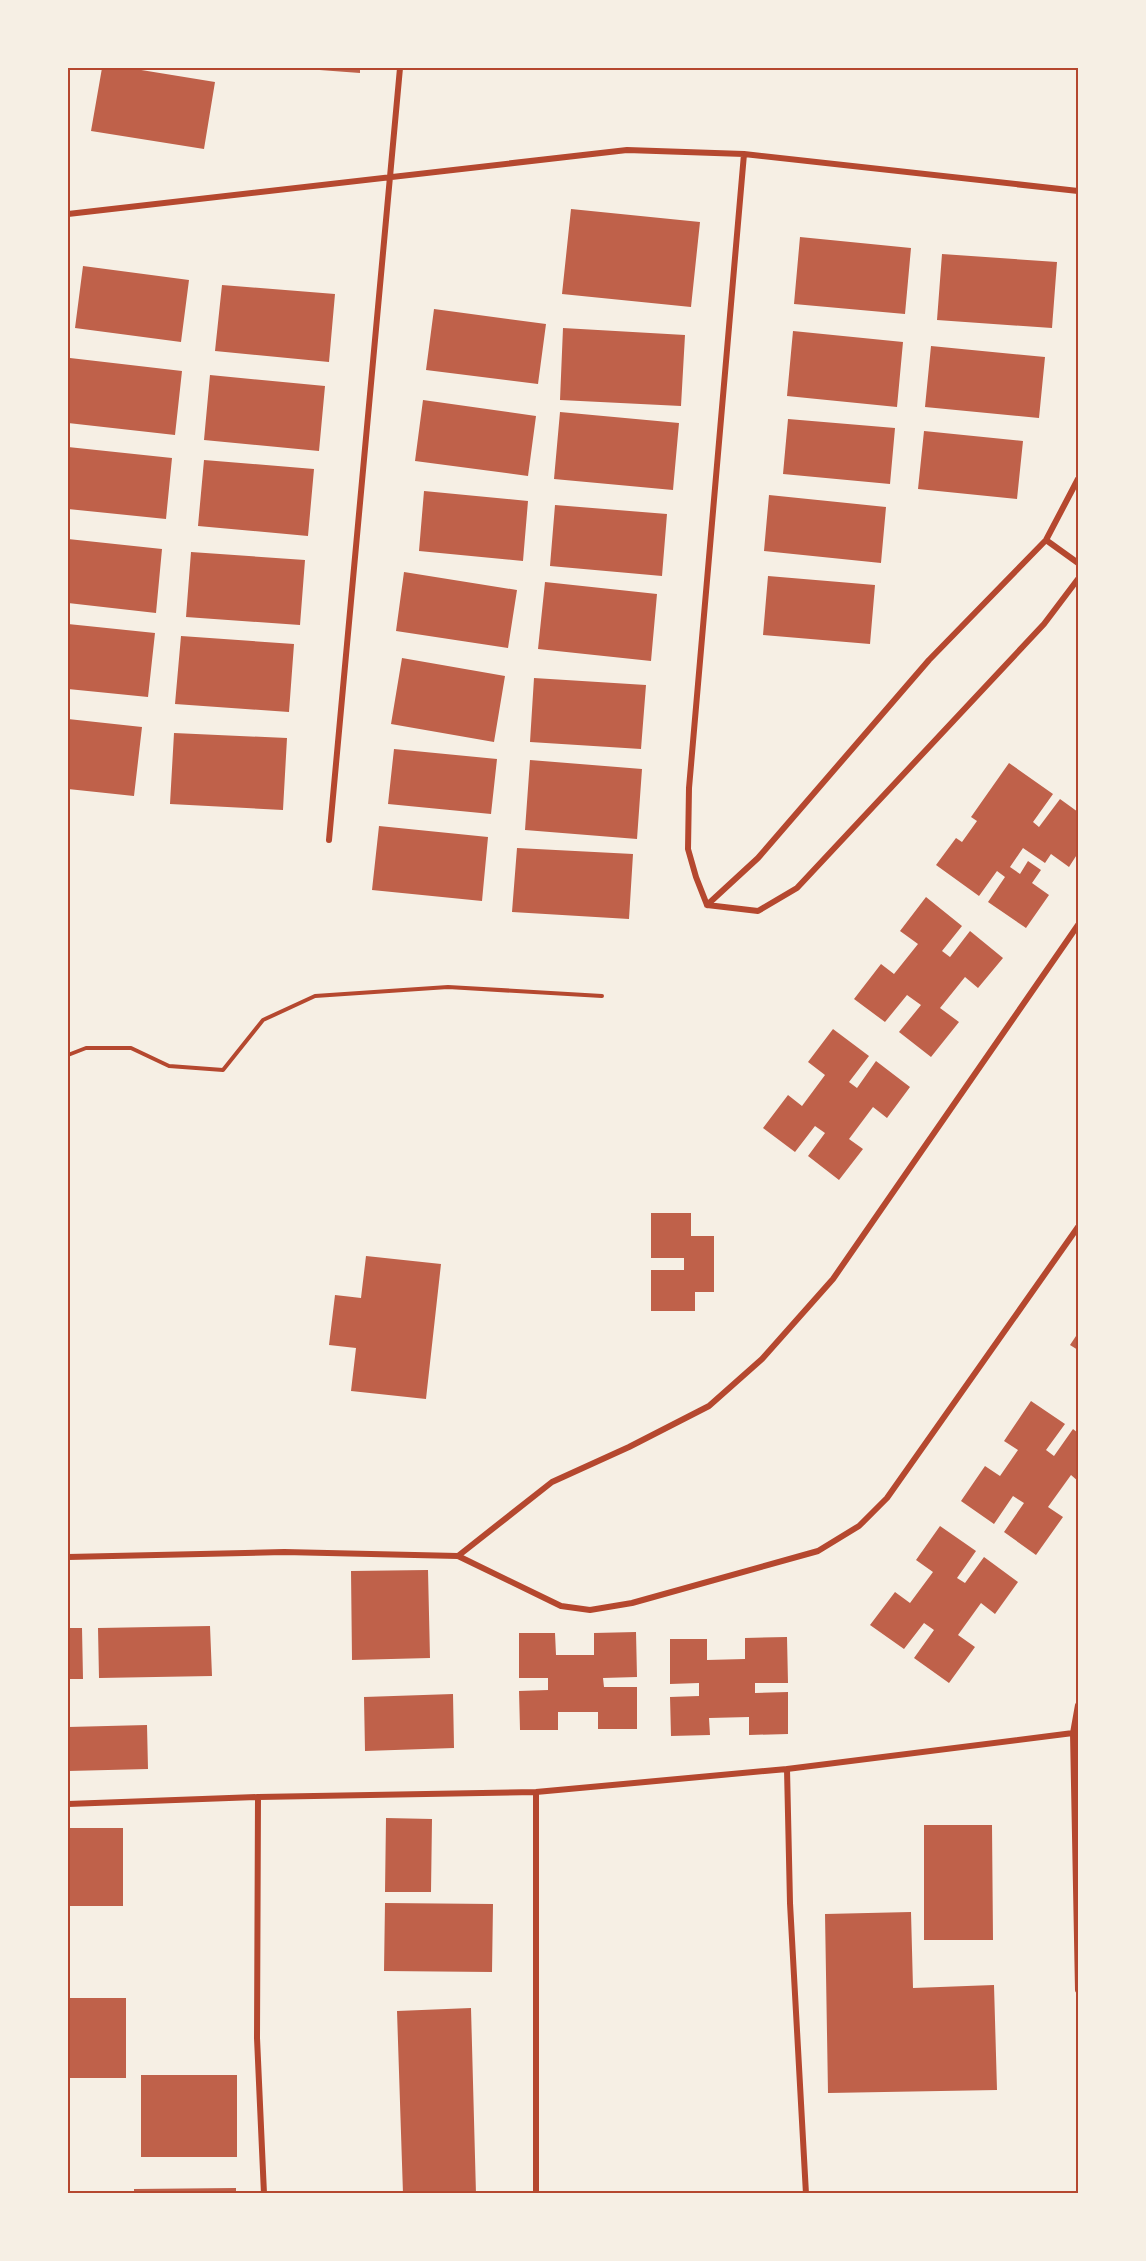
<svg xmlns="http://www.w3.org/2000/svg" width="1146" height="2261" viewBox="0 0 1146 2261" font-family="Lora,serif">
<rect width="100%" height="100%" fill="#f6efe4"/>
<path fill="#bf614a" d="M102,68H129L215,82L204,149L91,131Z
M306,68H360V73L306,69Z
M571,209L700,222L691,307L562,294Z
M800,237L911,248L905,314L794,304Z
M942,254L1057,262L1052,328L937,320Z
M83,266L189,280L181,342L75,328Z
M222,285L335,294L329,362L215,351Z
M434,309L546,324L538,384L426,370Z
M563,328L685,335L681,406L560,400Z
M793,331L903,342L897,407L787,396Z
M931,346L1045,357L1039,418L925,407Z
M70,358L182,371L175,435L68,423Z
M210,375L325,386L319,451L204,440Z
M423,400L536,416L528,476L415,461Z
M560,412L679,423L673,490L554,479Z
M788,419L895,428L890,484L783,474Z
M924,431L1023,441L1017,499L918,489Z
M68,447L172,458L166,519L68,509Z
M204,460L314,469L308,536L198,526Z
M424,491L528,501L523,561L419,551Z
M769,495L886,507L881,563L764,551Z
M555,505L667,514L662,576L550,566Z
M68,539L162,549L156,613L68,603Z
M191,552L305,560L300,625L186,617Z
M404,572L517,590L508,648L396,631Z
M768,576L875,585L870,644L763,635Z
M545,582L657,594L651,661L538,649Z
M68,624L155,633L148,697L68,689Z
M181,636L294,644L289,712L175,704Z
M402,658L505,676L494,742L391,724Z
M534,678L646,685L641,749L530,742Z
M68,719L142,727L134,796L68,789Z
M174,733L287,738L283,810L170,804Z
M394,749L497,759L491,814L388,804Z
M530,760L642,769L637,839L525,830Z
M1009,763L1053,794L1033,822L1039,827L1060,799L1078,812V853L1069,867L1051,854L1045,863L1023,848L1010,867L1020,874L1028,861L1041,870L1032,883L1049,895L1026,928L988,902L1005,877L997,871L979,896L936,865L956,838L962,842L977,821L971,817Z
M379,826L488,837L482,901L372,890Z
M517,848L633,854L629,919L512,912Z
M926,897L962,926L942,951L950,957L970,931L1003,958L978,988L965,977L940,1008L959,1022L931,1057L899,1032L921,1005L907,995L885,1022L854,999L881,964L894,974L918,944L900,931Z
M833,1029L869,1056L849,1082L857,1088L876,1061L910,1087L887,1118L873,1107L849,1139L863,1149L839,1180L808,1156L825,1133L815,1126L795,1152L763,1128L788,1095L802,1106L825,1075L808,1062Z
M651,1213H691V1236H714V1292H695V1311H651V1270H684V1258H651Z
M366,1256L441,1264L426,1399L351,1391L356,1348L329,1345L335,1295L361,1298Z
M1078,1333V1350L1070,1345Z
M1031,1401L1065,1424L1046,1450L1054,1456L1073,1429L1078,1433V1481L1071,1475L1048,1507L1063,1517L1036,1555L1004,1532L1024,1503L1013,1496L994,1524L961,1501L985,1466L1000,1476L1018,1450L1004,1441Z
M940,1526L976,1551L957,1578L965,1583L984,1557L1018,1582L995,1614L981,1603L958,1635L975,1647L949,1683L914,1658L934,1630L924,1623L904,1649L870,1625L895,1592L910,1603L933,1572L916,1560Z
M428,1570L430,1658L352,1660L351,1571Z
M210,1626L212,1676L99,1678L98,1628Z
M68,1628H82L83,1679H68Z
M636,1632L637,1677L603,1678L604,1687H637V1729H598V1712H558V1730H520L519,1691L548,1690V1678H519V1633H555L556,1655H594V1633Z
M787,1637L788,1683H755V1693L788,1692V1734L749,1735V1717L709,1718L710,1735L671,1736L670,1697L699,1696V1683L670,1684V1639H707V1660L745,1659V1638Z
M453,1694L454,1748L365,1751L364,1697Z
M147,1725L148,1769L68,1771V1727Z
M386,1818L432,1819L431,1892H385Z
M924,1825H992L993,1940H924Z
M68,1828H123V1906H68Z
M385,1903L493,1904L492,1972L384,1971Z
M911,1912L913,1988L994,1985L997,2090L828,2093L825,1914Z
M68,1998H126V2078H68Z
M471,2008L476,2194H403L397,2011Z
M141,2075H237V2157H141Z
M236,2188V2194H134V2189Z"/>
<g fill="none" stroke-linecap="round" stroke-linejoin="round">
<path stroke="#b5482f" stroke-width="4" d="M68,1055L86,1048H131L169,1066L223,1070L263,1020L315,996L448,987L602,996"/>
<path stroke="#b5482f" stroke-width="6" d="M68,214L627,150L744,154L1078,191
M1046,540L1078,563
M329,840L400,68
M707,905L696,877L688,849L689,788L744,154
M707,905L758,858L929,660L1046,540L1078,479
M707,905L758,911L797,888L1044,624L1078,579
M458,1556L552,1482L629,1447L709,1406L762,1359L833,1279L1078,925
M68,1557L284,1552L458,1556L561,1606L590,1610L632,1603L818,1551L859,1526L887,1498L1078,1227
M1078,1705L1073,1733L1078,1990
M536,1792V2194
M258,1797L257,2038L264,2194
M68,1804L258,1797L536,1792L787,1769
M806,2194L790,1903L787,1769L1073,1733"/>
</g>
<rect width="1146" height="2261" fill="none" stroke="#f6efe4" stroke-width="138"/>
<rect x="69" y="69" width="1008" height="2123" fill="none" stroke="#b5482f" stroke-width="2"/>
</svg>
